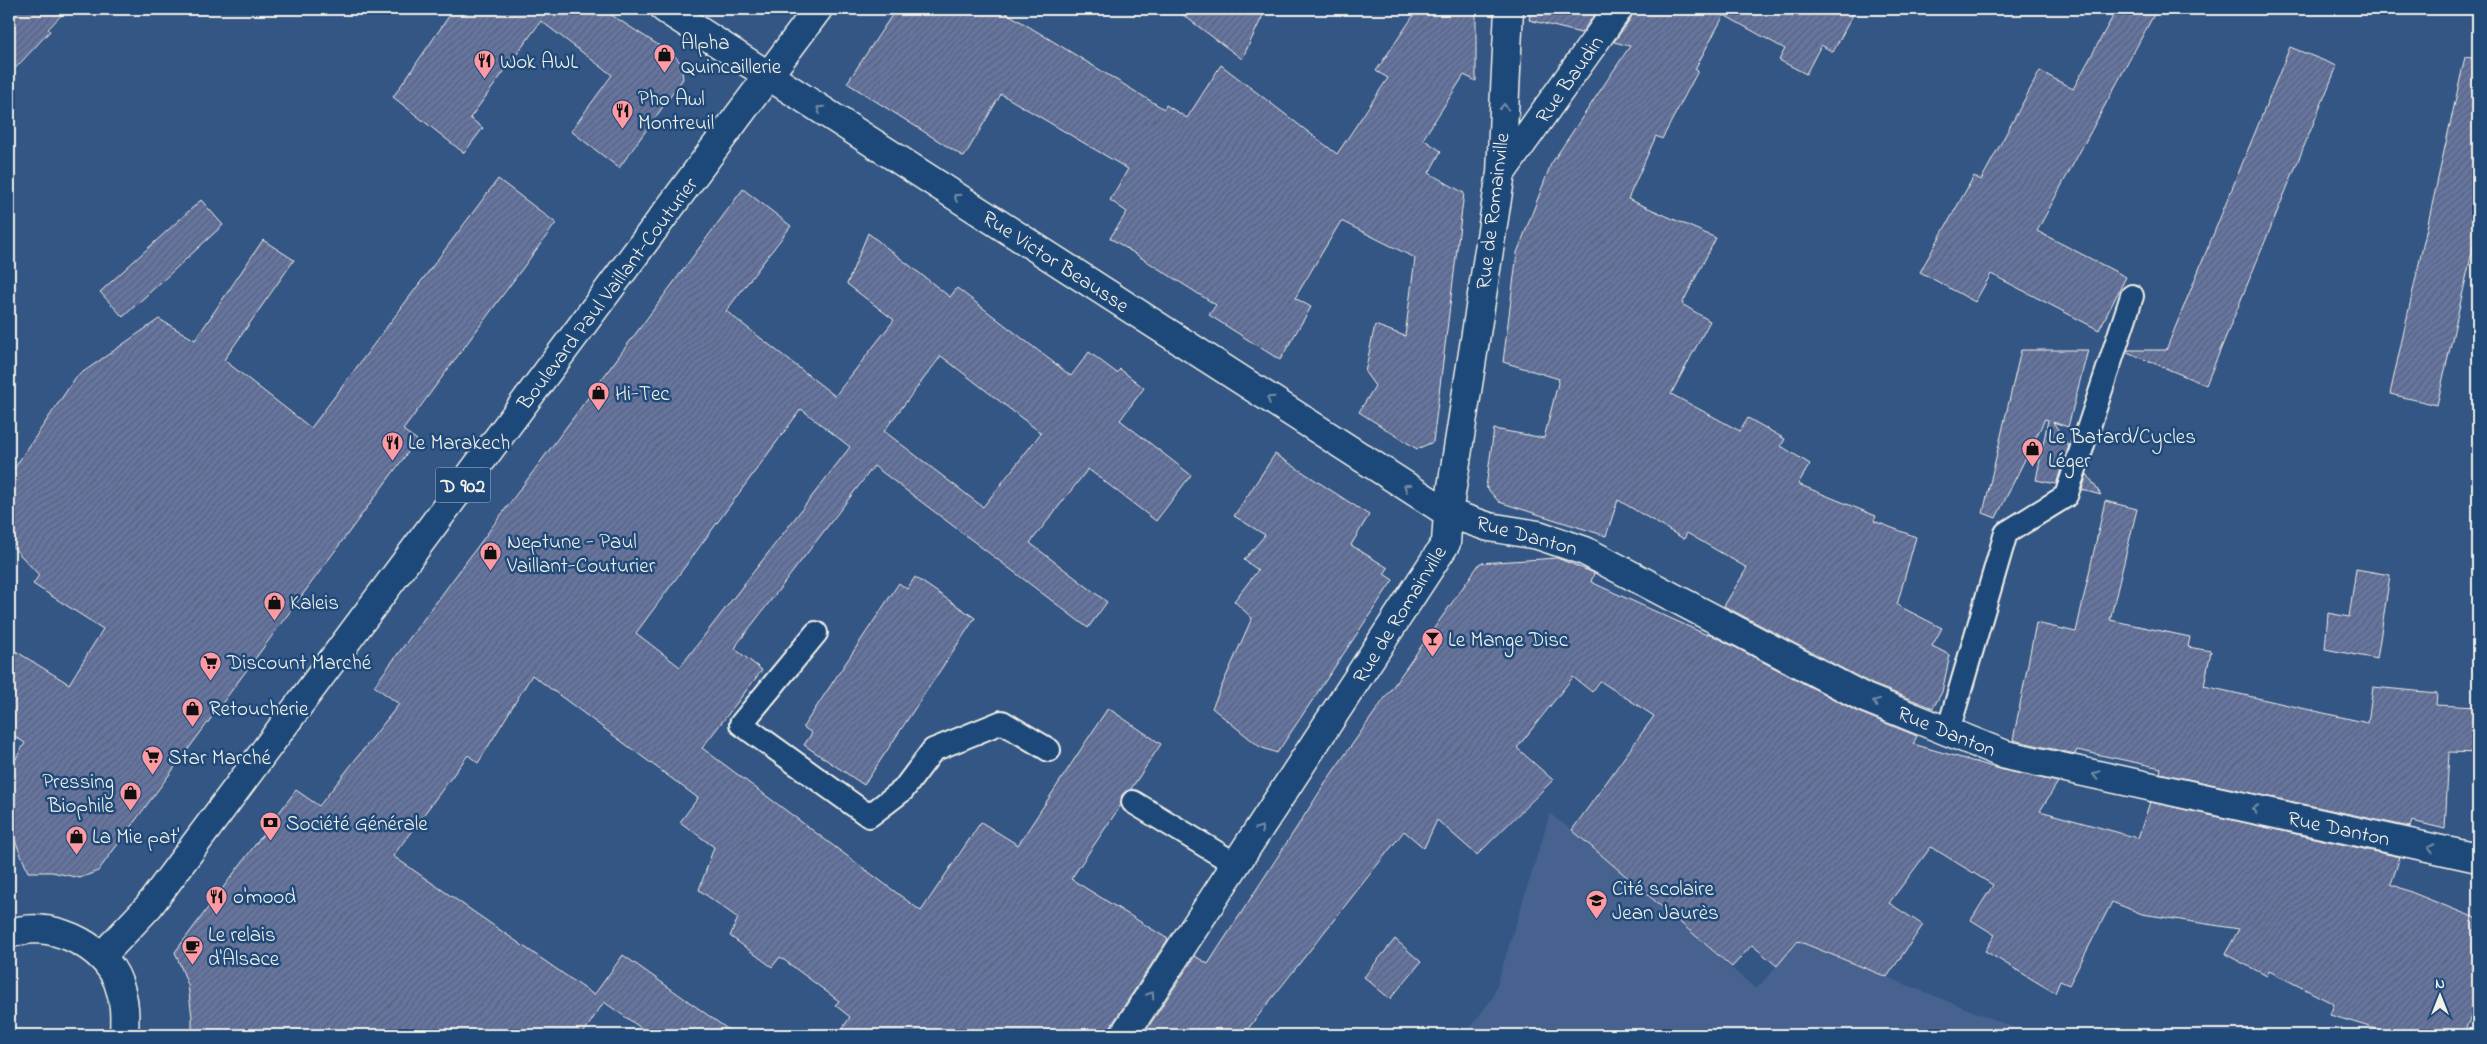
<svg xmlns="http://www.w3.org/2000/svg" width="2487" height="1044" viewBox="0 0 2487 1044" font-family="'Indie Flower',sans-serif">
<defs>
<pattern id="building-hatch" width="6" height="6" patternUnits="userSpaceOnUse" patternTransform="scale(1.25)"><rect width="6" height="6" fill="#6675a0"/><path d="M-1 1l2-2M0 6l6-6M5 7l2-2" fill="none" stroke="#596178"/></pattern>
</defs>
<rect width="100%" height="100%" fill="#335685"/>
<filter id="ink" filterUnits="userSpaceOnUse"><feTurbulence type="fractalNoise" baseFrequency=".02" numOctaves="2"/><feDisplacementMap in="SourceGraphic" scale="10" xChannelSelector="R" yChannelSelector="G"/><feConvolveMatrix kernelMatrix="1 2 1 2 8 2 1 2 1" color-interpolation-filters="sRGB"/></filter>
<g filter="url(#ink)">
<path fill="#46628f" d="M1550,814L1572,830L1756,989L1799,942L2033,1035H1465L1493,997Z"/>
<path fill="url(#building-hatch)" stroke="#f4f1e8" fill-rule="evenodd" d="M9,9H67L48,29L50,31L9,75Z
M454,9H602L674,55L681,63L683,79L619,168L571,131L612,75L541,21L470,118L483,128L464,153L393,97Z
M896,9H1000L1164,109L1166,105L1187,118L1221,65L1337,154L1388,78L1376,71L1418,9H1476V81L1464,75L1423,139L1441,151L1429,173L1464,193L1433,442L1417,449L1359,412L1375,386L1365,372L1375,325L1405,336L1415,258L1341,221L1295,298L1311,307L1280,360L1209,315L1216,305L1110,238L1127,212L1110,200L1128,169L1001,94L964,157L847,83Z
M1175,9H1266L1242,59Z
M1531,9H1599L1581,33L1529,20Z
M1633,9H1856L1833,52L1821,45L1806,74L1779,60L1785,49L1724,15L1695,69L1698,71L1662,139L1656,136L1628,199L1716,238L1682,304L1710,321L1671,394L1740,431L1748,418L1785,439L1781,446L1810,464L1798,484L1876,516L1874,521L1916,537L1897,605L1942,628L1932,646L1950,655L1942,692L1933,708L1872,684L1724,606L1747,568L1687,533L1684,539L1618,500L1606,536L1499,502L1486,487L1494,429L1544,438L1559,379L1503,362L1517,253L1551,164L1630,46L1614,42L1631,18Z
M2117,9H2157L2037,231L2126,277L2099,330L1991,274L1975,302L1920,272L1974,176L1981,180L2040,71L2073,89Z
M2290,47L2337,66L2206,385L2127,352L2128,350H2166Z
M2465,57L2478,59V226L2437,405L2390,394Z
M498,179L556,223L403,430L417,440L98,871L80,878L52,872H28L9,826V770L25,743L9,733V647L69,684L103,629L33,584L39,575L9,543V476L34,439L76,377L159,319L195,340L263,240L294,260L224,360L311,428Z
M743,189L791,226L726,311L835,396L894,320L847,284L868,233L950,297L957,288L1071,376L1089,352L1117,373L1120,369L1144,388L1120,420L1191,475L1156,521L1088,469L1030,543L1107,602L1088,628L874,466L738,643L735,649L762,670L702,748L921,911L981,822L1018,845L1108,708L1161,744L1131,789L1122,795L1121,805L1071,879L1168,939L1111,1026L1109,1035H838L850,1017L835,1005L839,1001L780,957L772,967L730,936L738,918L699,890L714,847L680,822L698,798L532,675L478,763L468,755L393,856L594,995L623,955L736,1035H651L604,1002L582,1035H192V1017L188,985L175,952L296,790L319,806L399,704L374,686ZM941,356L1041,433L983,507L884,431ZM801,409L850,447L680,667L636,633Z
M201,200L223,225L123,317L100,292Z
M2021,350H2088L2068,427L2053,422L2069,446L2056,484L2036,480L2048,420L2045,419L1996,518L1983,513Z
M1275,454L1369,515L1351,545L1388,568L1384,574L1393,580L1277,753L1260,747L1212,708L1252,618L1234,601L1258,570L1244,560L1265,535L1234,516Z
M2087,474L2101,495L2082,490Z
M2105,501L2137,509L2110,620L2190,637L2188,647L2211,651L2204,686L2368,723L2373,687L2437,693L2436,705L2478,707V753L2449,752L2445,829L2412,821L2410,827L2160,773L2161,768L2077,750L2075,754L2013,740L2036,623L2076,632Z
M1557,558L1594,573L1591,582L1707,635L1708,633L1858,712L1917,736L1913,744L2003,770L2058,782L2040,811L2138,838L2150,802L2400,857L2391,884L2478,919V1000L2463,1035H2396L2330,1015L2334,1004L2269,971L2267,976L2225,954L2239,929L2142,914L2112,902L2069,985L2060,981L2055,993L1985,951L1995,935L1971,920L1993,885L1931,847L1889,903L1923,925L1887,977L1798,941L1777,966L1752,945L1732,967L1572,830L1654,716L1600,681L1592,692L1573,677L1517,748L1553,780L1477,855L1437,820L1424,848L1404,831L1243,1035H1143L1195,956L1208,964L1332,773L1480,563Z
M2356,569L2390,575L2377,659L2325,649L2328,613L2349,617Z
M915,577L975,618L864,785L804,745L812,733L803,727L899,583L907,589Z
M1395,939L1421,962L1390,999L1364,977Z"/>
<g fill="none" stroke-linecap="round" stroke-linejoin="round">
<defs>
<path id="lane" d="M816,633L741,724L869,816L903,790L933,750L1002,722L1049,750
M1948,731L2006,533L2066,496L2132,296
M1133,802L1237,865"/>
<path id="street" d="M665,9L1448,513L1489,527L1538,535L1585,551L1865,698L2006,755L2478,858
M1501,173L1618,9
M1124,1035L1446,543L1448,513L1501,173L1509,9"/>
<path id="primary" d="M9,934C47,918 104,944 118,982C125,1000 125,1016 124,1035
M101,957L149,906L818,9"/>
</defs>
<use href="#lane" stroke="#f4f1e8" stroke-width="26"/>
<use href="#street" stroke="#f4f1e8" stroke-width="31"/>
<use href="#primary" stroke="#f4f1e8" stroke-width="31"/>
<use href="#lane" stroke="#1f4a7a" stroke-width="22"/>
<use href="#street" stroke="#1f4a7a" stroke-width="28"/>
<use href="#primary" stroke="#1f4a7a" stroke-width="28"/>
</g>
<defs><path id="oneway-chevron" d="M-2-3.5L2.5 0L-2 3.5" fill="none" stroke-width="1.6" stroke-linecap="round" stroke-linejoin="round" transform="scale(1.25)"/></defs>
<g stroke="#748da6">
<use href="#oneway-chevron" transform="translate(1504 107) rotate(-87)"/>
<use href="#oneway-chevron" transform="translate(820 109) rotate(-147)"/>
<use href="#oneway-chevron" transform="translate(957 197) rotate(-147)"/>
<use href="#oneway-chevron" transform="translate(1270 399) rotate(-147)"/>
<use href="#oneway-chevron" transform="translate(1407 487) rotate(-147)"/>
<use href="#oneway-chevron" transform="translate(1876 702) rotate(-158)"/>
<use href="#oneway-chevron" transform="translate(2096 775) rotate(-168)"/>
<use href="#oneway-chevron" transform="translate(2255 809) rotate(-168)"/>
<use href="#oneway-chevron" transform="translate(1260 829) rotate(-57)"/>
<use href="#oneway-chevron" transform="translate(2431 848) rotate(-168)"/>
<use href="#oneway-chevron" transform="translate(1151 995) rotate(-57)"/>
</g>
</g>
<defs>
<symbol id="shop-pin" viewBox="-11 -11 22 30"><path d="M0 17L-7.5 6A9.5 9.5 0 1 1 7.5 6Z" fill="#ff9aa2" stroke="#1f4a7a"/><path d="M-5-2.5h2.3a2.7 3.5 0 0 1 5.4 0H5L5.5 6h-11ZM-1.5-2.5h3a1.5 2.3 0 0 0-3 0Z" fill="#111"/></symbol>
<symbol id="restaurant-pin" viewBox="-11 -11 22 30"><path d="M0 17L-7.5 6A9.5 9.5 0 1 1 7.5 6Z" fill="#ff9aa2" stroke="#1f4a7a"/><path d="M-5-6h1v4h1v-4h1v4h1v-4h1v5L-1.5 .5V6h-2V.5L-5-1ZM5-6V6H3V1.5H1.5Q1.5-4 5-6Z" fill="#111"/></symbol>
<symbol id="bar-pin" viewBox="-11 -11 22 30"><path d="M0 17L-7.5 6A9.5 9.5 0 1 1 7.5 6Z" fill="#ff9aa2" stroke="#1f4a7a"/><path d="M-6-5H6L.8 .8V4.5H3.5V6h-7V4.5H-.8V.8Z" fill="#111"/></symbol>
<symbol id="supermarket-pin" viewBox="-11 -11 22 30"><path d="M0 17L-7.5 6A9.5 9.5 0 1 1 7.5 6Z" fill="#ff9aa2" stroke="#1f4a7a"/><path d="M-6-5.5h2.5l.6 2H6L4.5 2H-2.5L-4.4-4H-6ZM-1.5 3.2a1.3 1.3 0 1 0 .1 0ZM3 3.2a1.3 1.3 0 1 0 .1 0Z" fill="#111"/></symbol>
<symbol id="bank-pin" viewBox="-11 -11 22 30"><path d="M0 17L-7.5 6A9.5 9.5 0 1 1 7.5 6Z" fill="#ff9aa2" stroke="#1f4a7a"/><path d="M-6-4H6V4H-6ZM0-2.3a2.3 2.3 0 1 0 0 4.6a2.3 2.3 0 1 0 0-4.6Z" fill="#111"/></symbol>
<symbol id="school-pin" viewBox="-11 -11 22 30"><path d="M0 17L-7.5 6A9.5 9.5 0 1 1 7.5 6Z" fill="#ff9aa2" stroke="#1f4a7a"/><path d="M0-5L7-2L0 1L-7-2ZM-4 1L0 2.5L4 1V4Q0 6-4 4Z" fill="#111"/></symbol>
<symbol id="cafe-pin" viewBox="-11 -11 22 30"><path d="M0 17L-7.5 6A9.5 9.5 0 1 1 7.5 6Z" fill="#ff9aa2" stroke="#1f4a7a"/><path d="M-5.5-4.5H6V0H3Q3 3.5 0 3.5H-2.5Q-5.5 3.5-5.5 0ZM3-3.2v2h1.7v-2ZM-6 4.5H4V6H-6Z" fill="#111"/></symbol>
</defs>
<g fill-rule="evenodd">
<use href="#shop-pin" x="652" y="42" width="25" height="34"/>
<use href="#restaurant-pin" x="472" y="48" width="25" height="34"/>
<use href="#restaurant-pin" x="610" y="98" width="25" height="34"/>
<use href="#shop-pin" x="586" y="380" width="25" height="34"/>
<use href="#restaurant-pin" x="380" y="430" width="25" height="34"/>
<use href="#shop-pin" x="2020" y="436" width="25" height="34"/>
<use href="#shop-pin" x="478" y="540" width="25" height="34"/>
<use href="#shop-pin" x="262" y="590" width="25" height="34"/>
<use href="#bar-pin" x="1420" y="626" width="25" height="34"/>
<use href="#supermarket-pin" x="198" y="650" width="25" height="34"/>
<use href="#shop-pin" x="180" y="696" width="25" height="34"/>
<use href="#supermarket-pin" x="140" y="744" width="25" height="34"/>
<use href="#shop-pin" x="118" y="780" width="25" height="34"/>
<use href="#bank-pin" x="258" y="810" width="25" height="34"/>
<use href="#shop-pin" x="64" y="824" width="25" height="34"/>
<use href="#restaurant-pin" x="204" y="884" width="25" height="34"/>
<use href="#school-pin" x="1584" y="888" width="25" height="34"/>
<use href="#cafe-pin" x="180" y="934" width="25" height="34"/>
</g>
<g text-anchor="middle" stroke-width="5" stroke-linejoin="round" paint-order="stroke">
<rect fill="#1f4a7a" stroke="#b4bfc7" stroke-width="1" x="435.5" y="467.5" width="55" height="35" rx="4"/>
<g font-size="20" font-weight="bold" fill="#f4f1e8">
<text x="463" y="492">D 902</text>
</g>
<g font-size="21" fill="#f4f1e8" stroke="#1f4a7a" text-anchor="start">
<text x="681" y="49">Alpha<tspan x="681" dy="24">Quincaillerie</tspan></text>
<text x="500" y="68">Wok AWL</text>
<text x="638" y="105">Pho Awl<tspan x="638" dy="24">Montreuil</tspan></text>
<text x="615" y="400">Hi-Tec</text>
<text x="2048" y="443">Le Batard/Cycles<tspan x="2048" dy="24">Léger</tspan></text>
<text x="408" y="449">Le Marakech</text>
<text x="507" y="548">Neptune - Paul<tspan x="507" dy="24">Vaillant-Couturier</tspan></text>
<text x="290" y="609">Kaleis</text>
<text x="1448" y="646">Le Mange Disc</text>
<text x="227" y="669">Discount Marché</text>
<text x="209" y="715">Retoucherie</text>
<text x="168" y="764">Star Marché</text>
<text x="114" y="788" text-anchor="end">Pressing<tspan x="114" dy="24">Biophile</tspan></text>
<text x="286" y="830">Société Générale</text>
<text x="92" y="843">La Mie pat'</text>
<text x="1612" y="895">Cité scolaire<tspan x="1612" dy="24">Jean Jaurès</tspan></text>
<text x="233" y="903">o'mood</text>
<text x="208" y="941">Le relais<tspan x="208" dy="24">d'Alsace</tspan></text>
</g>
<g font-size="21" fill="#f4f1e8" stroke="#1f4a7a">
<text transform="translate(1569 79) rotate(-55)" y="7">Rue Baudin</text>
<text transform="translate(1492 211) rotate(-83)" y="7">Rue de Romainville</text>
<text transform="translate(1056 261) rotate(33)" y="7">Rue Victor Beausse</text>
<text transform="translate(607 293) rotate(-53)" y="7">Boulevard Paul Vaillant-Couturier</text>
<text transform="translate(1527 535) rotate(15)" y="7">Rue Danton</text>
<text transform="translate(1399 614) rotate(-58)" y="7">Rue de Romainville</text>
<text transform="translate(1947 731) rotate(22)" y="7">Rue Danton</text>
<text transform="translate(2339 828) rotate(12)" y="7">Rue Danton</text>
</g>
</g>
<rect width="2487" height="1044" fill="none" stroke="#1f4a7a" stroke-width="30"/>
<rect x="15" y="15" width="2457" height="1014" fill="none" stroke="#f4f1e8" stroke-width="2" filter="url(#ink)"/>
<g transform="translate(2440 996)" stroke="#1f4a7a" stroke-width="4" paint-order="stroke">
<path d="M0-4L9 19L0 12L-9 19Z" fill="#f4f1e8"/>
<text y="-8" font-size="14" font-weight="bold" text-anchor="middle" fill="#f4f1e8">N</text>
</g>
</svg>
